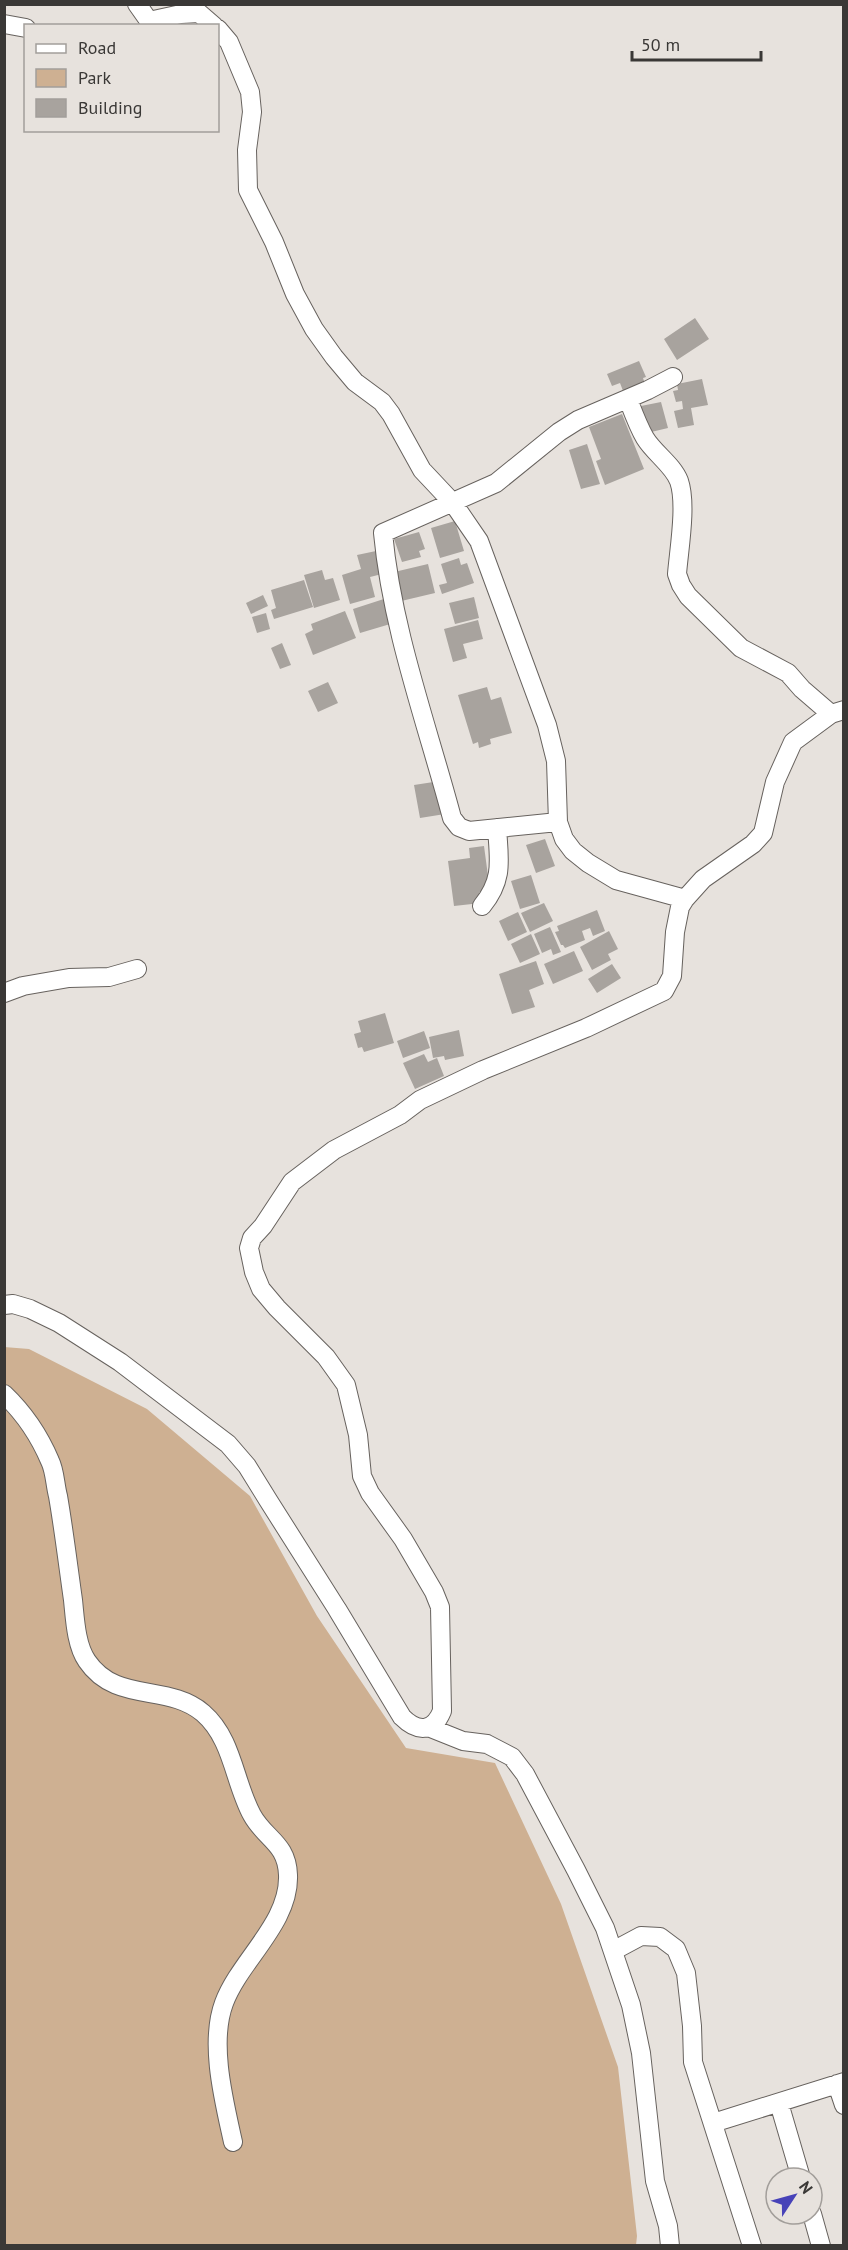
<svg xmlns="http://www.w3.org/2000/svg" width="848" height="2250" viewBox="0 0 848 2250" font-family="'PT Sans',sans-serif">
<rect width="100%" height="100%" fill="#e7e2dd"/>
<path fill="#ceb092" d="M4,1347L29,1349L147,1409L250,1496L317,1616L406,1748L495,1763L561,1904L618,2067L637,2236L636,2245H5Z"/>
<path fill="#a8a39e" d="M695,318L709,339L677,360L664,339Z
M639,361L646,377L643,378L646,387L625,396L620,383L612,386L607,374Z
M702,379L708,405L691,408L694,425L678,428L674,411L683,409L682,401L676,402L673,391L678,390L677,384Z
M661,402L668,428L647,433L641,406Z
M622,414L644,469L605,485L596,461L601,459L589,427Z
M587,444L600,484L581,489L569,450Z
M455,521L464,551L440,558L431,528Z
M419,532L425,549L419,551L421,557L402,562L394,539Z
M376,551L382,574L370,577L375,597L350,604L342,575L361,569L357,555Z
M459,558L461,565L467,563L474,583L442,594L439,585L447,583L441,564Z
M428,564L435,593L397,602L390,573Z
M322,570L325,580L333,578L340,600L314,608L304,575Z
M304,580L313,607L274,619L271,610L276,608L271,590Z
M263,595L268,606L251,614L246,603Z
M390,597L397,622L360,633L353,609Z
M474,597L479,618L455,624L449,603Z
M345,611L356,638L313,655L305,634L313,630L311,624Z
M266,613L270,629L257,633L252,617Z
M478,620L483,639L463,644L467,658L453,662L444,629Z
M282,643L291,665L280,669L271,648Z
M328,682L338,703L318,712L308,691Z
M487,687L491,700L501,697L512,733L490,739L491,744L479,748L478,742L473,744L458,695Z
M440,781L445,814L420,818L414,785Z
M545,839L555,866L536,873L526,845Z
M484,846L490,891L479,892L481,903L454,906L448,861L470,858L469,848Z
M531,875L540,903L520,909L511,881Z
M544,903L553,921L530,932L521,913Z
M597,910L605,931L593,936L590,928L582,931L585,940L565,948L563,945H561L555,932L559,931L557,926Z
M518,912L527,932L508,941L499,921Z
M550,927L561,952L553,955L551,949L542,953L534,934Z
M609,931L618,949L608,954L611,960L592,970L580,947Z
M531,934L540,954L520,963L511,944Z
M574,951L583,971L553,984L544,964Z
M536,961L544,984L529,990L535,1007L512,1014L499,974Z
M612,964L621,978L597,993L588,979Z
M385,1013L394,1043L364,1052L362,1047L358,1048L354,1034L361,1032L358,1021Z
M459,1030L464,1056L445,1060L444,1056L433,1058L429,1037Z
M424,1031L430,1048L403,1058L397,1041Z
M424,1054L428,1062L437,1058L444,1076L415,1089L403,1063Z"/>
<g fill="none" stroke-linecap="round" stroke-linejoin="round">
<defs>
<path id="minor" d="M137,4L149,21L181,14L199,13L214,26
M4,24L26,28
M218,29L229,42L250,92L252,112L247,150L248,190L274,242L295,294L314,329L334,357L355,382L382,402L391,414L422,470L453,503L479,541L547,725L556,761L558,822L564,839L573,851L588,863L616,880L685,899
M628,399C633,412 638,426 645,438C654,453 673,465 679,481C687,504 679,549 677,574L681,585L688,596L741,648L788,673L802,689L831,714
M558,822L469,831L459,827L452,818C427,724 392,630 383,533L496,483L559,432L578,420L648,390L673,377
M482,906C504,879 499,860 497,828
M4,993L23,986L69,978L109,977L137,969
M4,1305L13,1304L30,1309L59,1323L120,1362L228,1444L247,1466L268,1500L337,1609L402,1717C417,1732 433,1733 442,1711L440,1607L434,1592L403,1539L370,1493L362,1476L358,1435L346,1385L326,1357L277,1308L261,1289L254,1272L249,1248L252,1238L263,1226L292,1182L334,1150L400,1115L420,1100L483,1070L586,1028L664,991L672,976L675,932L680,907L685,899L703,879L753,844L763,833L775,782L793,742L831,714L844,710
M4,1394C24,1413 39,1435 50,1461C55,1471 55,1485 58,1496C64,1531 68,1565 73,1600C75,1619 76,1645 87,1661C116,1704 168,1683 203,1713C233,1739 234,1782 252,1815C265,1839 287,1843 288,1875C290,1923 240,1960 224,2003C209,2043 224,2101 233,2142
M428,1727L463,1741L487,1744L512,1757L525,1774L576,1870L605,1928L631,2005L641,2053L655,2181L668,2226L670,2246
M613,1951L641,1936L660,1937L676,1949L686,1973L692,2026L693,2062L752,2246
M837,2084L844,2105
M779,2103L801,2178
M713,2123L844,2082
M812,2214L821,2246"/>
</defs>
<use href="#minor" stroke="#67625e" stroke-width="20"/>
<use href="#minor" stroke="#fff" stroke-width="18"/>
</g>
<rect width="848" height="2250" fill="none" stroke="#3a3836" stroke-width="12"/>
<rect x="24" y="24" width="195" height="108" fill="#e7e2dd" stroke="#a29e9a" stroke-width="1.5"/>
<rect x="36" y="44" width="30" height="9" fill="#ffffff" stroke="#a29e9a" stroke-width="1.5"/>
<text x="78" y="54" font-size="18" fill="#3a3836">Road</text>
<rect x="36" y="69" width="30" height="18" fill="#ceb092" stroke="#a29e9a" stroke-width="1.5"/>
<text x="78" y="84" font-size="18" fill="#3a3836">Park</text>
<rect x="36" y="99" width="30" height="18" fill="#a8a39e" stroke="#a29e9a" stroke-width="1.5"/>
<text x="78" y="114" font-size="18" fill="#3a3836">Building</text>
<g transform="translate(794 2196) rotate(54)"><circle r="28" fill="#e7e2dd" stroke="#a29e9a" stroke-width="1.5"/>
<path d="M0-4.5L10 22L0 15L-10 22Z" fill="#4742b8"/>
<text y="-9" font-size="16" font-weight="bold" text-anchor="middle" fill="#3a3836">N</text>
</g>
<path d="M632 51v9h129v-9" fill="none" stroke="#3a3836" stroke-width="3"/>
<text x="641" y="51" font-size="18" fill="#3a3836" stroke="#e7e2dd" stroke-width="4.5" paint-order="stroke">50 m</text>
</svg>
